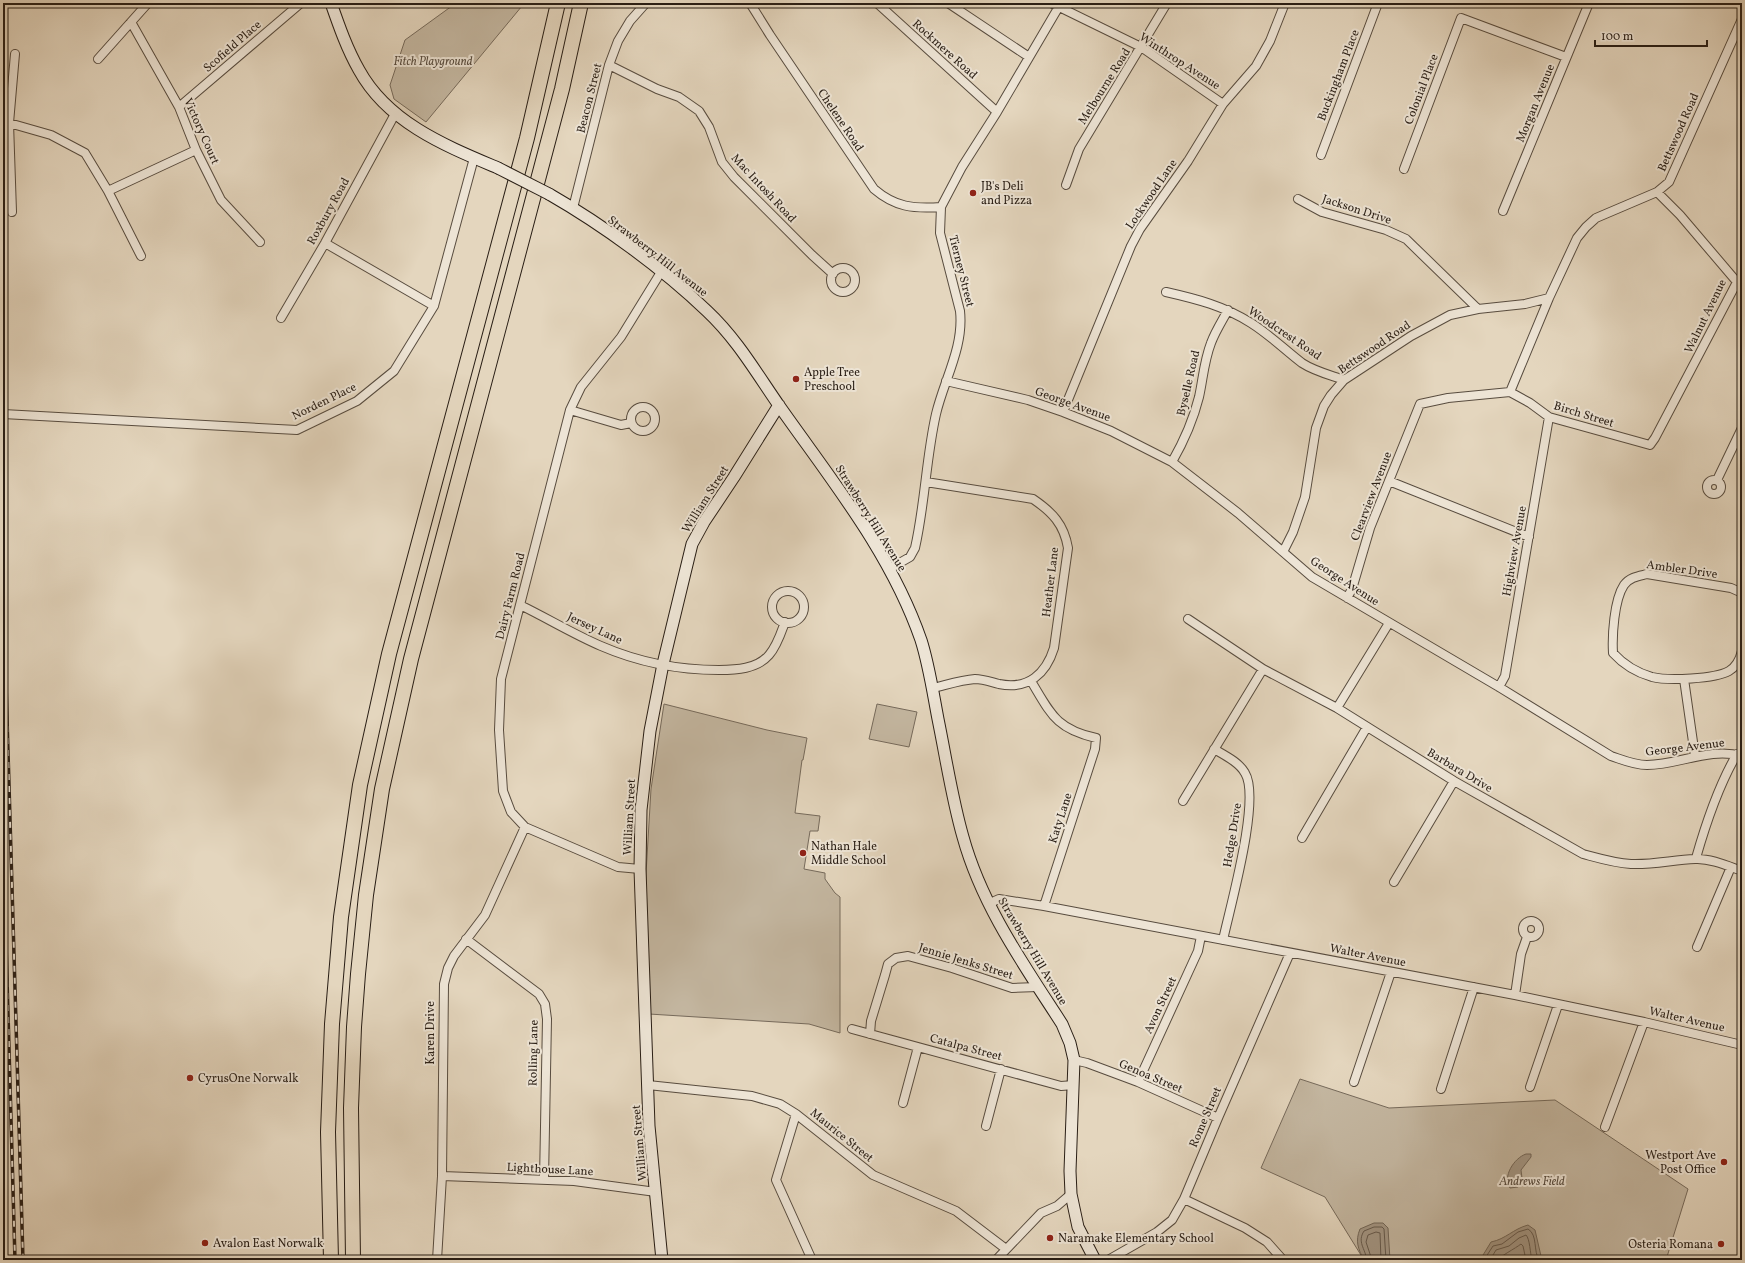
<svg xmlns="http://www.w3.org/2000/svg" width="1745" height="1263" viewBox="0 0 1745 1263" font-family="Vollkorn,serif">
<rect width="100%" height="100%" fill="#e4d6be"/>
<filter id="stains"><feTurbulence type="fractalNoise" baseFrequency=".005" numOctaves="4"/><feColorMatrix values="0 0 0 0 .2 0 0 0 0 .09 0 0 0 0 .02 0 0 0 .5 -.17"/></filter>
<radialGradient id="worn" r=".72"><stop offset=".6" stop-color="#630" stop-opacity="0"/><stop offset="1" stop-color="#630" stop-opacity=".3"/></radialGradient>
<path fill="#c4b7a1" stroke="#766a5b" d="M456,3H519L522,6L426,122L394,99L390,85L405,40Z
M664,704L767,730L807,738L803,760H802L795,813L820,816L818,831H810L804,869L825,873V879L835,893L840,897V1033L809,1024L649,1014L646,874L651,789Z
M877,704L917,712L909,747L869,739Z
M1300,1079L1389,1108L1555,1100L1688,1189L1666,1260H1364L1325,1197L1261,1168Z"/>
<path fill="#a49785" stroke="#736758" d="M1526,1154H1531V1157L1521,1170L1522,1178L1518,1187L1510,1188C1502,1177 1514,1158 1526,1154Z
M1374,1223H1383L1388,1228L1390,1260H1364C1358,1249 1355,1241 1360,1229Z
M1528,1225L1535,1230L1541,1256L1544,1260H1480L1491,1242C1506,1239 1513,1229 1528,1225Z"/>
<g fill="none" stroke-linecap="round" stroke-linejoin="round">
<path stroke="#665a4d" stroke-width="1" d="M1367,1260C1365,1248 1357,1242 1364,1231L1374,1227H1382L1384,1229L1386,1260
M1372,1260L1366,1242L1368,1235L1376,1232L1380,1233L1381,1260
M1484,1260L1493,1246L1502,1244L1518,1232L1528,1229C1538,1235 1533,1251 1539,1260
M1490,1260L1496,1250L1509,1246L1519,1238L1526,1235C1530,1239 1530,1253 1532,1260
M1497,1260C1499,1257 1516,1248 1521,1244L1523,1246L1526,1260"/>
<defs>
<path id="street" d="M750,3L770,35L874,189C895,207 913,209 941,207
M877,3L997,112
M948,3L1029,57
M1051,3L1141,47L1223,104
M131,22L179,107L196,150L221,200L260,242
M98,59L148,3
M609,65L657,89L679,97L699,111L709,127L722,162L734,177L812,255L833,274
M179,107L301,3
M3,123H9L51,135L85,153L108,191L141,256
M1321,155L1378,3
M1404,169L1461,18L1566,57
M1066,185L1079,149L1167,3
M108,191L196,150
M1657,192L1680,215L1737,282L1741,284
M1298,199L1322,212L1386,230L1406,239L1478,309
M573,208L609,65L618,41L630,21L646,3
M1503,211L1589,3
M12,212L9,123L15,54
M325,243L434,306
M831 280a12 12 0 1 1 24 0a12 12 0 1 1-24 0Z
M1166,292C1197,299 1224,306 1251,323C1270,335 1285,350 1302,363C1314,371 1330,375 1344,380
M281,318L325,243L395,114
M946,381L1028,400L1063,412L1111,431L1172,462L1238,513L1312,577L1499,687L1611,756C1623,760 1634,765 1647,765C1679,765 1709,747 1742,756
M1510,392L1549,298
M631 419a12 12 0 1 1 24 0a12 12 0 1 1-24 0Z
M570,410L621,425L631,423
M1063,412L1131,246L1140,229L1188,161L1223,104L1256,66L1270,41L1285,3
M3,414L297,430L357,401L394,371L434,306L474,158
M1172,462C1184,441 1193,421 1199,397C1203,379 1204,361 1211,343C1215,332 1222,321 1228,310
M1707 487a7 7 0 1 1 14 0a7 7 0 1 1-14 0Z
M1717,480L1742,428
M1389,481L1529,537
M926,482L1033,499C1052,512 1064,524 1068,548L1054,648C1046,674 1028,690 999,684C991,682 983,679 975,679C961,680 946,685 933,688
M1283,552L1293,532L1305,497L1316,428L1324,406L1331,395L1344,380L1411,336L1450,315L1478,309L1525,304L1549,298L1577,238L1586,227L1596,218L1657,192L1669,182L1742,19
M889,569L910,557L915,548C925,504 926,458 936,414C944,380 964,347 960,311L940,233L941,207L962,167L997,112L1061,3
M772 607a16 16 0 1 1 32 0a16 16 0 1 1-32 0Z
M1742,594L1740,592L1731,588L1647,574C1639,576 1630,577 1624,585C1614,600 1612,636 1613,653C1623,664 1638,673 1652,677C1668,681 1715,679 1729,671C1736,667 1740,659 1742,651
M1347,598L1352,589L1370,528L1420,404L1448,398L1510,392L1530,403L1549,417L1650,445L1655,438L1737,282
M520,605C547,618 573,634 601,646C638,662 679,670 719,670C736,670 757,669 769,655C777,646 781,633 785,622
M1188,619L1263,669L1337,708L1454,781L1583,854C1598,858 1614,863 1631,864C1652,865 1673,860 1695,859C1710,858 1728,866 1742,871
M1684,679L1695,756
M1031,681C1051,714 1056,729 1096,738L1095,749L1044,906
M1499,687L1505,676L1549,417
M1337,708L1389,623
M1214,749C1224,755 1239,762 1245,773C1261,799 1230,907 1223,940
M1183,801L1263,669
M1302,838L1367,727
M1696,858C1706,823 1718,786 1737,754
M640,869L618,867L525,827L511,812L503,791L499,730L501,679L570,410L581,387L621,337L661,272
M1394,882L1454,781
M990,903L999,899L1044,906L1515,995L1644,1022L1742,1045
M1523 929a8 8 0 1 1 16 0a8 8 0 1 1-16 0Z
M466,939L539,994L545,1004L547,1019L544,1180
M1697,947L1731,867
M1515,995L1521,954L1527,937
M852,1029L1061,1086L1074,1085
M870,1034L871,1021L885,975L888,964L896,958L908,956L952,968L1012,988L1038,987
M1074,1060L1087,1063L1138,1082L1218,1118
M1138,1082L1198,951L1201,936
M1354,1082L1391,972
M648,1085L752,1096L780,1104L796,1114L873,1175L956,1211L1006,1249
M1530,1087L1558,1005
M1441,1089L1474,987
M903,1103L918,1047
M796,1114L776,1180L812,1260
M986,1126L1001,1069
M1605,1127L1644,1022
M442,1176L574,1181L656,1192
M1184,1199L1245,1228L1267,1242L1283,1260
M437,1260L442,1176L444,984L448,968L454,956L485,915L525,827
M996,1260L1041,1213L1057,1206L1071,1194
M1108,1260L1157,1232L1172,1220L1184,1199L1218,1118L1290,953"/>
<path id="secondary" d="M331,3C339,26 347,49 359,70C388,123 446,146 498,168
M549,194C603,225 662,268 707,311C737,339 757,374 780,407C832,481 891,553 921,640C929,665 933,693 938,719C946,758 952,799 963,837C982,906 1024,965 1062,1024L1070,1043L1074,1060L1070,1171L1071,1194L1078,1227L1095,1260
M662,1260L649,1126L640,869L641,810L650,731L663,664L692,544L704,522L734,477L779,405"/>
<path id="highway" d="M331,1260L328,1132L332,1024L341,917L360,785L389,654L527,138L558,3
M353,1260L351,1108L354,1027L358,974L366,895L382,789L411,659L562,89L581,3"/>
</defs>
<use href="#street" stroke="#584c3f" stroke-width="10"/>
<use href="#secondary" stroke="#291e15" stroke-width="13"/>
<use href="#highway" stroke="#291e15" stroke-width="16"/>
<use href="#street" stroke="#ede4d5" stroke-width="8"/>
<use href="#secondary" stroke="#ede4d5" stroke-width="11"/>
<use href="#highway" stroke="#e4d6be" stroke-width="14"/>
<defs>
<path id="rail" d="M3,582L23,1260
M3,837L15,1260"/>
</defs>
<use href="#rail" stroke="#291e15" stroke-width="3.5"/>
<use href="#rail" stroke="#ede4d5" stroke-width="2" stroke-dasharray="6" stroke-linecap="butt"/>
<defs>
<path id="secondary-bridge" d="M498,168L549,194"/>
</defs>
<use href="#secondary-bridge" stroke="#291e15" stroke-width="13" stroke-linecap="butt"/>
<use href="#secondary-bridge" stroke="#ede4d5" stroke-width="11"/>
</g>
<g fill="#8f2418" stroke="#ede4d5" stroke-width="1.5">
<circle cx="973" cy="193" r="4"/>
<circle cx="796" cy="379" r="4"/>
<circle cx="803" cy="853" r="4"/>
<circle cx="190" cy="1078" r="4"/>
<circle cx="1724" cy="1162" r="4"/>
<circle cx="1050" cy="1238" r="4"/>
<circle cx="205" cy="1243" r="4"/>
<circle cx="1721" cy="1244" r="4"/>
</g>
<g text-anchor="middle" stroke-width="4" stroke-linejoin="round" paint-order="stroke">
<g font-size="12" fill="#291e15" stroke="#ede4d5">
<text transform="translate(232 46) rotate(-41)" y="4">Scofield Place</text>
<text transform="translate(945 49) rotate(42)" y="4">Rockmere Road</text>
<text transform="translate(1180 61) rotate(33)" y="4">Winthrop Avenue</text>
<text transform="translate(1338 75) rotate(-69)" y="4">Buckingham Place</text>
<text transform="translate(1104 86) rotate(-58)" y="4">Melbourne Road</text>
<text transform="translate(1421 89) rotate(-69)" y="4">Colonial Place</text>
<text transform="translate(589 98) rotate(-76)" y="4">Beacon Street</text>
<text transform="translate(1535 103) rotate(-68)" y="4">Morgan Avenue</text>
<text transform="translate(841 120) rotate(56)" y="4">Chelene Road</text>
<text transform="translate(202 131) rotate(66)" y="4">Victory Court</text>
<text transform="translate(1678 132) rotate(-66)" y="4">Bettswood Road</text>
<text transform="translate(764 188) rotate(47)" y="4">Mac Intosh Road</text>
<text transform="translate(1151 194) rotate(-56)" y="4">Lockwood Lane</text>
<text transform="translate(1357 209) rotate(18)" y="4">Jackson Drive</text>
<text transform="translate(328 211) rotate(-61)" y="4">Roxbury Road</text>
<text transform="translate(658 256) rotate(38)" y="4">Strawberry Hill Avenue</text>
<text transform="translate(962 271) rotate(76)" y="4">Tierney Street</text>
<text transform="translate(1705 316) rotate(-64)" y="4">Walnut Avenue</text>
<text transform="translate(1285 333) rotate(34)" y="4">Woodcrest Road</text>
<text transform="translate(1374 347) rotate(-34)" y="4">Bettswood Road</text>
<text transform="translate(1188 383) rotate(-77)" y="4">Byselle Road</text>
<text transform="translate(324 401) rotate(-26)" y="4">Norden Place</text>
<text transform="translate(1073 404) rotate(20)" y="4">George Avenue</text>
<text transform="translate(1584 414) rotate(17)" y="4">Birch Street</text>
<text transform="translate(1371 496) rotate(-69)" y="4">Clearview Avenue</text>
<text transform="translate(705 499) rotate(-58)" y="4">William Street</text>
<text transform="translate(871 518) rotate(58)" y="4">Strawberry Hill Avenue</text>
<text transform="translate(1514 551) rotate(-80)" y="4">Highview Avenue</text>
<text transform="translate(1682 569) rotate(8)" y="4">Ambler Drive</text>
<text transform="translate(1345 581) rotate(33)" y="4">George Avenue</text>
<text transform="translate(1050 582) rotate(-83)" y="4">Heather Lane</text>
<text transform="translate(510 596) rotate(-76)" y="4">Dairy Farm Road</text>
<text transform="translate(595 628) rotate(25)" y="4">Jersey Lane</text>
<text transform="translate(1685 747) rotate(-7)" y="4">George Avenue</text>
<text transform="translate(1460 770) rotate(31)" y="4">Barbara Drive</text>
<text transform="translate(629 817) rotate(-87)" y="4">William Street</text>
<text transform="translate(1060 818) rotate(-72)" y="4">Katy Lane</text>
<text transform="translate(1232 835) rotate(-81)" y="4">Hedge Drive</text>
<text transform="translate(1033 951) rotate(59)" y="4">Strawberry Hill Avenue</text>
<text transform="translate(1368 955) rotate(11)" y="4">Walter Avenue</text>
<text transform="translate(966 961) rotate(17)" y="4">Jennie Jenks Street</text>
<text transform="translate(1160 1005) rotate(-65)" y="4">Avon Street</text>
<text transform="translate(1687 1019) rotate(13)" y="4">Walter Avenue</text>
<text transform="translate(430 1033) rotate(-90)" y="4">Karen Drive</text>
<text transform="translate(966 1047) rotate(15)" y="4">Catalpa Street</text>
<text transform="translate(533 1053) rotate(-89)" y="4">Rolling Lane</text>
<text transform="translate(1151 1076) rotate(23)" y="4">Genoa Street</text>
<text transform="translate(1205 1117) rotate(-67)" y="4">Rome Street</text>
<text transform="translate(842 1135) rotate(39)" y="4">Maurice Street</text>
<text transform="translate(639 1143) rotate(-95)" y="4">William Street</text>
<text transform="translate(550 1169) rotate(3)" y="4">Lighthouse Lane</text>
</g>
<g font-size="12" font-style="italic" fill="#584c3f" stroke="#ede4d5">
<text x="433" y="65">Fitch Playground</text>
<text x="1532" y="1185">Andrews Field</text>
</g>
<g font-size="12" fill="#291e15" stroke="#ede4d5" text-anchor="start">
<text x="981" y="190">JB's Deli<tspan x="981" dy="14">and Pizza</tspan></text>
<text x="804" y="376">Apple Tree<tspan x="804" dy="14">Preschool</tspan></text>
<text x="811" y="850">Nathan Hale<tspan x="811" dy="14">Middle School</tspan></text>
<text x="198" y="1082">CyrusOne Norwalk</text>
<text x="1716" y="1159" text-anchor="end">Westport Ave<tspan x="1716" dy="14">Post Office</tspan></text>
<text x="1058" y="1242">Naramake Elementary School</text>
<text x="213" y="1247">Avalon East Norwalk</text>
<text x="1713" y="1248" text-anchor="end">Osteria Romana</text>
</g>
</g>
<rect width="1745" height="1263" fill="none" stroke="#e4d6be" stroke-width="16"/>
<rect x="4" y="4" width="1737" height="1255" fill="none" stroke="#291e15" stroke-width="2"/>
<rect x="8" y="8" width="1729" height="1247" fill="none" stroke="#291e15"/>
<path d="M1595 40v6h112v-6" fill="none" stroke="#291e15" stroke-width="2"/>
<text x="1601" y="40" font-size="12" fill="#291e15" stroke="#ede4d5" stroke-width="3" paint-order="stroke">100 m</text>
<rect width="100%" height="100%" filter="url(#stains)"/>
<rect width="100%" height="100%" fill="url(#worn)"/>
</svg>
